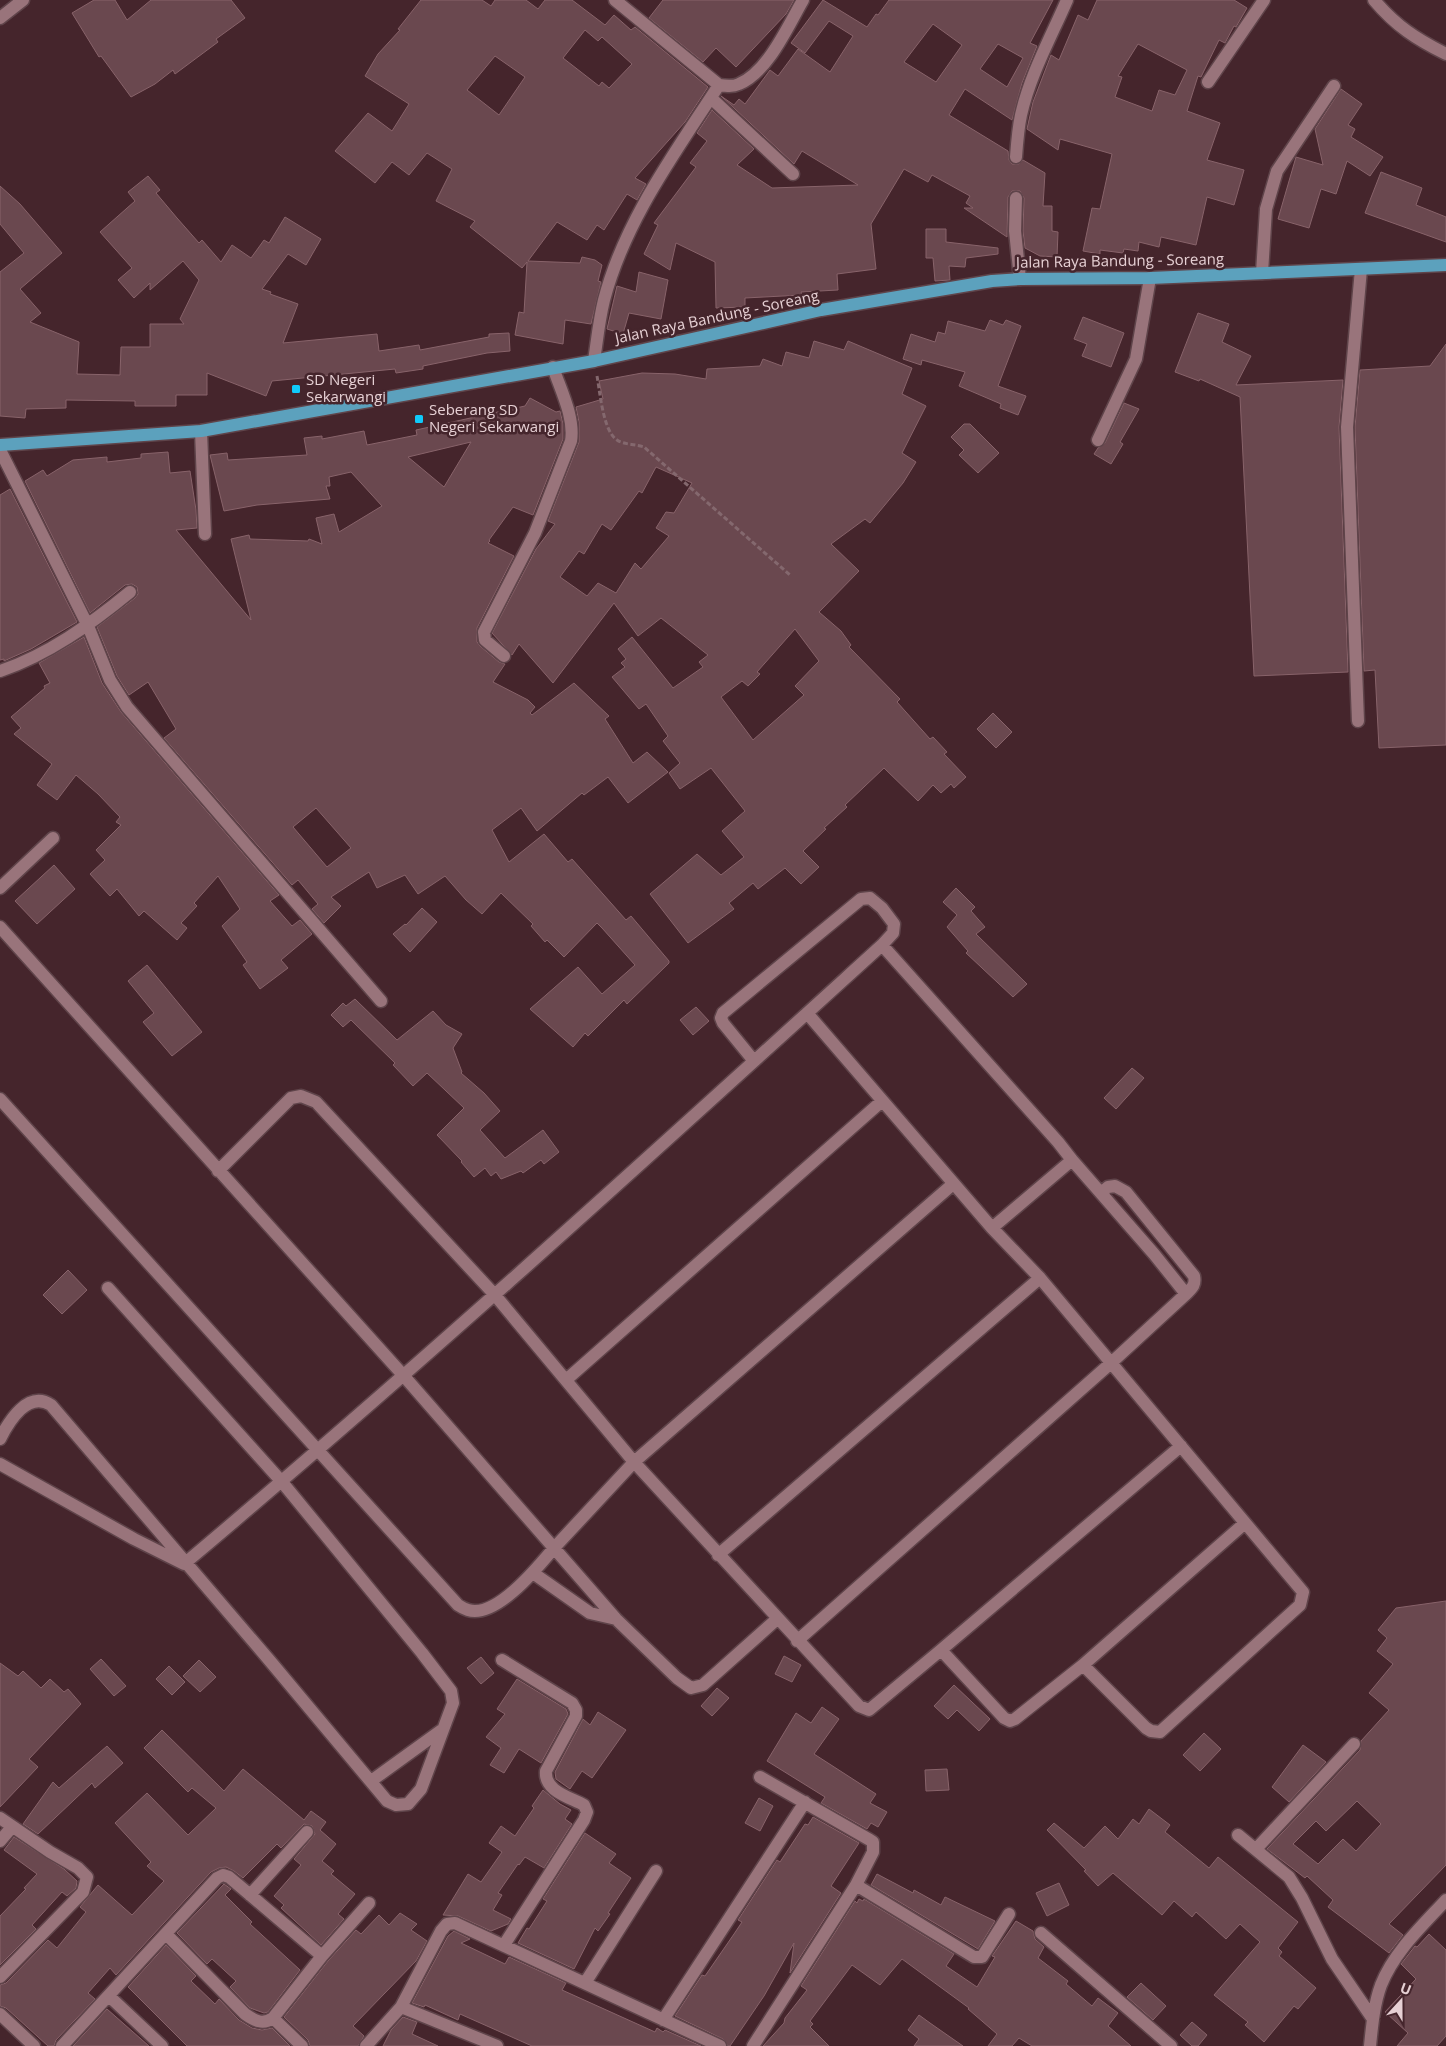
<svg xmlns="http://www.w3.org/2000/svg" width="1446" height="2046" viewBox="0 0 1446 2046" font-family="'Open Sans',sans-serif">
<rect width="100%" height="100%" fill="#45252c"/>
<path fill="#6a484f" stroke="#88636a" fill-rule="evenodd" d="M94,0H115L127,20L151,0H231L245,18L216,39L218,42L175,74L173,70L155,84L131,97L101,56L99,57L72,13Z
M421,0H482L491,6L495,0H526L538,9L545,0H572L605,25L614,15L631,30L635,27L708,87L685,122L635,178L646,184L637,200L627,194L604,230L597,225L587,240L557,222L528,261L580,263L582,257L595,260L602,265L598,281L601,282L591,324L565,320L563,344L515,335L519,312L524,313L527,262L522,268L470,227L475,221L436,201L452,169L427,153L409,175L392,162L375,183L335,151L368,113L392,131L409,104L365,76L378,54L400,30L398,29ZM585,30L598,41L602,37L632,64L609,88L602,82L599,86L563,58ZM495,56L525,77L499,115L467,90Z
M663,0H794L786,14L736,67L716,48L703,62L649,18Z
M823,0L867,27L876,14L878,15L889,0H1053L1030,43L1037,46L1022,83L1012,120L965,89L949,115L1008,151L1009,160L1012,164H1019L1023,160L1045,173L1043,206H1052V231L1058,232L1057,257L1040,256L1025,248L1023,231L1024,198L1020,191H1012L1008,197L1007,237L964,208H973L966,203L970,196L932,175L928,182L904,169L871,224L876,269L837,274L838,290L801,292L802,295L745,298V307L716,308L715,262L676,243L670,270L644,254L658,225L654,223L696,167L690,163L707,141L697,133L712,110L754,149L737,165L772,188L858,185L802,151L794,164L721,96L734,105L739,99L745,104L770,70L778,76L798,49L830,72L853,36L829,21L805,53L791,43ZM933,24L962,45L936,82L904,62ZM998,44L1023,58L1007,87L980,69Z
M1097,0H1234L1247,8L1236,27L1234,26L1225,43L1219,40L1201,77L1198,76L1187,111L1220,123L1207,160L1244,170L1234,205L1207,197L1196,245L1161,237L1159,247L1139,242L1138,251L1124,249L1123,253L1100,250V254L1083,251L1092,208L1100,209L1112,154L1060,139L1058,150L1027,129L1033,102L1051,55L1059,60L1078,15L1088,20ZM1138,44L1187,70L1175,95L1159,90L1152,111L1115,97L1122,77L1118,76Z
M1341,89L1362,104L1348,125L1355,129L1351,137L1383,157L1370,176L1347,161L1336,194L1321,189L1309,228L1278,219L1296,157L1323,165L1315,129Z
M1381,172L1422,188L1416,205L1446,217V242L1365,213Z
M148,176L160,190L156,193L177,218L199,243L202,240L221,262L232,245L251,258L264,240L269,243L285,217L321,239L306,265L288,254L262,289L271,292L270,294L298,304L283,343L377,334L379,351L419,345L420,350L489,337V334L509,333L510,351L487,353L423,366V369L396,373L395,369L272,381L266,396L207,373V395H176V406H135V401L66,400V408L26,409L25,418L0,416V272L24,253L0,224V186L20,204L62,253L20,289L41,313L30,322L79,342L77,374L120,375L121,347H150V324H184L180,319L199,280L183,261L150,290V283L134,298L118,280L132,268L100,232L135,201L128,192Z
M926,229H946V242L998,248V254L966,258L965,267L949,266L950,280L935,281L933,258H926Z
M639,272L668,280L661,319L629,313L623,334L607,329L617,286L636,292Z
M1198,313L1229,324L1222,342L1251,356L1236,385L1343,380L1339,427L1348,672L1254,676L1240,397L1200,379L1199,381L1175,372Z
M1083,317L1124,333L1111,367L1082,356L1087,344L1074,339Z
M990,320L1003,325L1006,320L1021,326L998,386L1026,396L1018,415L1000,408L1001,404L959,386L965,372L922,360L921,365L903,359L911,334L935,342L938,332L945,334L948,321L985,331Z
M814,341L844,350L848,341L912,368L902,394L926,406L902,453L916,462L903,483L870,523L865,519L831,544L859,571L819,612L841,631L851,645L849,647L900,699L897,702L930,739L933,737L947,752L944,754L966,777L954,788L951,784L941,793L933,785L918,801L884,768L845,805L847,807L824,828L826,829L803,851L819,867L801,884L785,868L758,889L753,883L729,903L734,909L688,943L650,894L697,854L721,875L744,857L722,831L745,811L711,768L680,789L669,773L680,763L663,741L668,736L646,704L639,709L612,677L625,667L621,663L626,659L618,649L632,637L673,688L703,667L699,662L708,655L661,618L638,636L614,603L553,683L519,644L512,655L492,633L536,549L555,524L548,521L579,442V422L576,407L603,399L599,381L642,373L675,374L706,379L707,369L760,366L763,359L782,366L786,352L809,358ZM656,467L692,483L674,513L666,512L656,528L669,536L641,569L635,563L616,593L598,583L587,596L560,577L579,551L584,554L602,524L611,530L639,491L642,493ZM795,629L819,661L795,686L804,695L753,740L721,697L742,681L748,686L760,674L757,672Z
M1446,344V745L1379,748L1375,670L1364,671L1355,427L1360,370L1430,366Z
M530,398L556,412L560,411L563,424V439L533,515L513,507L489,540L490,541L488,543L514,556L477,628V642L480,646L499,662L505,664L493,682L528,700L535,707L530,713L532,715L574,683L609,716L605,719L633,763L647,752L668,772L628,803L608,777L584,795L582,793L537,831L521,808L492,830L509,862L544,834L568,862L572,859L626,920L631,916L669,961V963L627,1004L624,1000L588,1036L585,1033L573,1047L530,1009L578,967L602,994L635,965L602,928L597,923L564,957L547,940L545,942L531,926L533,924L501,893L482,914L466,900L445,876L418,894L405,875L377,888L369,872L331,897L341,906L324,923L312,909L318,904L298,880L292,885L164,738L176,729L148,682L129,695L117,676L97,627L135,598L138,594L137,587L132,584L125,585L90,613L25,481L43,470L47,476L73,460L107,457V462L141,458V454L168,452L170,473L190,471L196,510L197,528L176,530L251,620L231,539L249,535L250,539L308,541L309,539L322,544L316,518L334,514L339,532L382,506L351,472L329,477L330,486H326L330,499L257,505L224,511L210,455L227,453L228,460L307,455L304,438L322,436V439L364,431L367,445L417,435L416,430L525,406ZM471,442L444,487L408,457ZM316,808L351,848L327,867L293,827Z
M1124,403L1139,409L1120,442L1123,444L1111,464L1094,454L1098,448L1105,443Z
M964,424H970L999,453L978,473L959,455L964,450L951,437Z
M10,489L77,622L31,649L4,661V659L0,660V495Z
M84,637L102,683L121,712L279,895L270,901L292,926L300,920L312,934L281,960L288,968L260,989L243,965L247,962L222,926L240,909L218,876L194,903L197,906L181,923L187,928L177,940L144,911L139,916L117,889L110,896L90,874L105,860L96,850L121,825L116,822L120,817L98,794L76,775L57,800L37,785L52,764L14,734L21,728L11,717L45,688L44,686L50,683L39,663Z
M993,713L1012,732L996,748L977,729Z
M54,865L75,889L37,924L15,901Z
M956,888L975,907L971,911L985,927L976,934L1027,984L1013,997L966,953L968,951L947,927L957,915L943,902Z
M422,908L437,922L410,952L393,934L405,924L406,925Z
M147,965L202,1032L172,1056L143,1022L154,1013L128,981Z
M355,999L397,1040L433,1011L446,1025L462,1034L453,1048L462,1072L461,1073L484,1093L500,1111L480,1130L505,1158L543,1130L559,1152L544,1164L541,1160L523,1173L521,1171L501,1179L496,1172L491,1176L485,1168L474,1177L461,1162L462,1161L437,1135L464,1108L427,1073L413,1086L393,1065L395,1063L351,1020L343,1027L331,1015L343,1003L346,1006Z
M696,1007L709,1021L693,1035L680,1020Z
M1132,1068L1144,1078L1116,1109L1104,1098Z
M68,1270L87,1290L62,1314L43,1295Z
M1446,1601V1865L1389,1924L1403,1935L1389,1953L1328,1907L1333,1900L1307,1876L1305,1878L1267,1849L1360,1750L1361,1741L1389,1710L1369,1693L1393,1664L1377,1651L1387,1638L1378,1630L1396,1608ZM1357,1801L1381,1824L1356,1851L1343,1839L1318,1864L1293,1844L1316,1821L1326,1831Z
M784,1656L801,1665L792,1682L775,1674Z
M481,1657L494,1673L481,1684L467,1668Z
M101,1659L126,1686L114,1696L90,1669Z
M199,1660L216,1677L200,1692L183,1676Z
M0,1663L18,1676L23,1671L41,1688L50,1679L64,1692L68,1689L81,1704L29,1759L38,1767L0,1807Z
M169,1666L185,1682L172,1695L156,1679Z
M517,1679L566,1709L568,1714L541,1763L519,1749L504,1773L490,1765L501,1748L486,1737L505,1714L497,1709Z
M954,1685L990,1719L979,1731L957,1710L948,1719L934,1706Z
M717,1688L729,1698L712,1716L701,1706Z
M822,1707L839,1719L814,1754L876,1794L870,1803L887,1812L878,1827L871,1823L867,1829L821,1803L825,1797L767,1761L796,1713L811,1723Z
M598,1712L626,1730L592,1778L582,1771L570,1789L556,1779L555,1772L583,1719L590,1725Z
M162,1730L224,1791L243,1769L304,1820L311,1811L326,1822L320,1830L336,1844L322,1861L334,1871L331,1874L355,1894L338,1914L344,1919L321,1945L281,1908L284,1905L274,1896L301,1865L294,1859L315,1834L312,1826L304,1824L281,1848L277,1844L243,1878L234,1871L226,1867L219,1868L211,1872L116,1975L110,1968L88,1993L95,1999L56,2040L54,2046H48L6,2008L0,2006V1985L6,1983L48,1940L57,1948L86,1912L80,1907L98,1885L132,1915L164,1881L147,1866L151,1862L115,1823L147,1793L188,1835L216,1808L192,1788L188,1792L144,1748Z
M1204,1733L1221,1749L1200,1771L1183,1755Z
M1303,1745L1326,1762L1289,1802L1272,1787Z
M107,1746L123,1763L95,1788L92,1783L38,1834L23,1824L53,1782L59,1788Z
M947,1769L949,1790L926,1791L925,1770Z
M543,1790L560,1804L571,1810L565,1819L572,1824L544,1868L525,1857L519,1865L518,1864L498,1893L502,1895L493,1910L511,1919L508,1924L491,1931L458,1916L443,1915L468,1874L481,1882L502,1852L489,1843L501,1826L515,1836L534,1808L532,1806Z
M759,1798L773,1806L760,1831L745,1823Z
M1149,1809L1170,1825L1165,1832L1209,1868L1218,1857L1298,1922L1278,1948L1282,1952L1279,1956L1316,1988L1298,2009L1294,2006L1264,2042L1245,2025L1248,2022L1214,1995L1260,1942L1240,1924L1226,1939L1196,1912L1192,1917L1174,1901L1162,1915L1113,1873L1098,1886L1084,1871L1086,1870L1047,1830L1054,1823L1084,1848L1105,1826L1118,1839L1133,1819L1139,1824Z
M813,1817L859,1843L831,1886L841,1893L790,1973L794,1943L764,1996L730,2046H728L723,2039L675,2016L702,1975L705,1976L734,1934L742,1922L738,1920L777,1860L780,1862L805,1824L808,1825Z
M585,1833L616,1854L609,1863L631,1878L608,1913L610,1914L598,1931L595,1928L574,1969L518,1943L527,1928L529,1929L547,1901L543,1899Z
M14,1837L64,1869L77,1881L76,1888L67,1896L62,1892L32,1925L36,1929L0,1965V1916L26,1889L24,1888L37,1874L4,1850Z
M877,1874L913,1893L914,1890L941,1905L945,1897L995,1921L978,1949L871,1885Z
M1059,1883L1069,1905L1047,1916L1036,1893Z
M224,1884L231,1889L225,1895L252,1922L250,1924L300,1970L268,2012L264,2013L250,2008L230,1987L236,1981L212,1959L207,1964L177,1933Z
M859,1899L863,1901L864,1899L954,1954L946,1966L977,1987L995,1957L992,1956L1016,1921L1033,1931L1035,1939L1044,1947L1038,1958L1068,1981L1066,1984L1092,2006L1098,1998L1118,2013L1108,2026L1131,2046H1032L1019,2038L1012,2046H988L997,2034L968,2009L969,2008L902,1959L880,1985L852,1965L810,2021L813,2024L810,2027L829,2046H763L784,2023L785,2018L807,1990L801,1986L855,1901L857,1903Z
M400,1913L417,1924L411,1930L427,1941L416,1961L353,2026L364,2036L358,2046H310L308,2040L284,2017L328,1961L356,1930L361,1934L379,1915L389,1925Z
M454,1931L470,1939L461,1943L505,1964L509,1957L566,1983L562,1990L655,2032L657,2028L663,2032L665,2030L701,2046H532L460,2014L458,2020L425,2005L424,2007L412,2003L448,1936Z
M1429,1934L1446,1950V2036L1437,2046H1397L1408,2033L1385,2012L1416,1979L1401,1964L1415,1946L1417,1947Z
M166,1945L196,1976L191,1981L215,2004L219,1999L239,2020L252,2028L262,2030L272,2028L290,2046H187L128,1987Z
M1141,1983L1166,2006L1153,2020L1127,1997Z
M107,2009L124,2024L149,2046H73Z
M919,2015L930,2023L963,2046H914L919,2039L908,2030Z
M403,2017L417,2022L412,2034L438,2046H383L391,2030Z
M1192,2022L1207,2035L1198,2046H1192L1180,2035Z"/>
<g fill="none" stroke-linecap="round" stroke-linejoin="round">
<defs>
<path id="minor" d="M1374,0C1396,26 1416,39 1446,54
M0,18L23,0
M1208,82L1264,0
M719,85C726,86 733,87 739,84C768,72 788,26 803,0
M711,98L793,174
M1016,157C1017,143 1018,129 1021,115C1030,75 1051,37 1067,0
M1016,198L1015,231L1020,279
M1262,273L1266,209L1277,171L1334,86
M594,361C597,341 599,320 604,300C625,220 675,153 719,85L615,0
M201,431L205,534
M1098,440L1136,359L1150,278
M0,450L88,626L110,680L127,707L381,1001
M504,656L485,640L484,632L535,533L571,441C575,417 560,389 553,367
M0,671C48,655 91,624 130,592
M1358,721L1347,427L1361,269
M0,888L53,838
M0,927L403,1375L554,1548C538,1567 496,1619 468,1610C465,1609 461,1607 458,1605L0,1099
M807,1013L992,1228L1072,1160L1058,1142L882,945
M218,1171L291,1098L301,1096L316,1102L494,1294L634,1462L859,1706L869,1710L941,1650L1004,1718L1010,1721L1015,1719L1083,1665L1146,1728L1151,1731L1160,1732L1300,1605L1303,1592L1040,1278L992,1228
M1101,1193L1108,1187L1115,1186L1126,1192L1194,1276C1196,1285 1192,1288 1186,1294
M566,1380L882,1101
M0,1439C9,1421 28,1390 51,1405L270,1661L387,1801L396,1805L408,1804L421,1789L453,1703L451,1691L422,1653L282,1482L108,1288
M0,1464L134,1539L184,1564C422,1364 652,1154 882,945L893,933L894,924L882,908L870,898L861,899L723,1013L721,1018L723,1023L754,1061
M718,1555L1040,1278
M533,1573L590,1613L616,1619
M777,1619L703,1685L691,1688L677,1678L616,1619L554,1548L634,1462L953,1184
M797,1641L1111,1363L1186,1294L1154,1254L1072,1160
M941,1650L1181,1446
M502,1660L572,1703L576,1710V1716L546,1771C544,1791 569,1797 584,1805L587,1812L584,1820L504,1945
M1083,1665L1245,1523
M371,1781L443,1729
M0,1818L50,1852L78,1868L87,1877L83,1892L0,1977
M1238,1835L1289,1877L1302,1898L1332,1959L1373,2019
M0,1841L12,1827
M1256,1849L1354,1744
M856,1885L974,1957H982L1009,1914
M250,1895L307,1832
M1041,1933L1171,2046
M166,1934L245,2014C255,2021 263,2025 273,2018L322,1956L369,1903
M585,1983L656,1871
M109,1996L162,2046
M401,2007L497,2046
M0,2014L34,2046
M273,2018L302,2046
M663,2020L805,1802
M62,2046L217,1878L223,1875L229,1877L322,1956
M366,2046L401,2007L441,1931L447,1924L455,1923L720,2046
M753,2046L856,1885L873,1852V1842L870,1840L760,1777
M1370,2046C1372,2026 1374,2004 1381,1985C1394,1952 1422,1926 1446,1900"/>
<path id="major" d="M0,445L201,431L594,361L821,310L992,281L1020,279L1150,278L1446,265"/>
</defs>
<use href="#minor" stroke="#5f444a" stroke-width="15"/>
<use href="#major" stroke="#5f444a" stroke-width="15"/>
<path stroke="#84686e" stroke-width="3" stroke-dasharray="5 2.5" stroke-linecap="butt" d="M597,376C600,392 603,431 617,440C624,445 636,444 644,447L790,575"/>
<use href="#minor" stroke="#99747b" stroke-width="12"/>
<use href="#major" stroke="#5ca1bd" stroke-width="12"/>
</g>
<g fill="#10cafa" stroke="#45252c" stroke-width="2">
<rect x="291" y="384" width="10" height="10" rx="2.5"/>
<rect x="414" y="414" width="10" height="10" rx="2.5"/>
</g>
<g text-anchor="middle" stroke-width="5" stroke-linejoin="round" paint-order="stroke">
<g font-size="15" fill="#e6d0d4" stroke="#45252c">
<text transform="translate(1120 261) rotate(-1)" y="5">Jalan Raya Bandung - Soreang</text>
<text transform="translate(717 317) rotate(-12)" y="5">Jalan Raya Bandung - Soreang</text>
</g>
<g font-size="15" fill="#e6d0d4" stroke="#45252c" text-anchor="start">
<text x="306" y="385">SD Negeri<tspan x="306" dy="17">Sekarwangi</tspan></text>
<text x="429" y="415">Seberang SD<tspan x="429" dy="17">Negeri Sekarwangi</tspan></text>
</g>
</g>
<g transform="translate(1401 2001) rotate(21)" stroke="#45252c" stroke-width="4" paint-order="stroke">
<path d="M0-4L9 19L0 12L-9 19Z" fill="#e6d0d4"/>
<text y="-8" font-size="14" font-weight="bold" text-anchor="middle" fill="#e6d0d4">U</text>
</g>
</svg>
